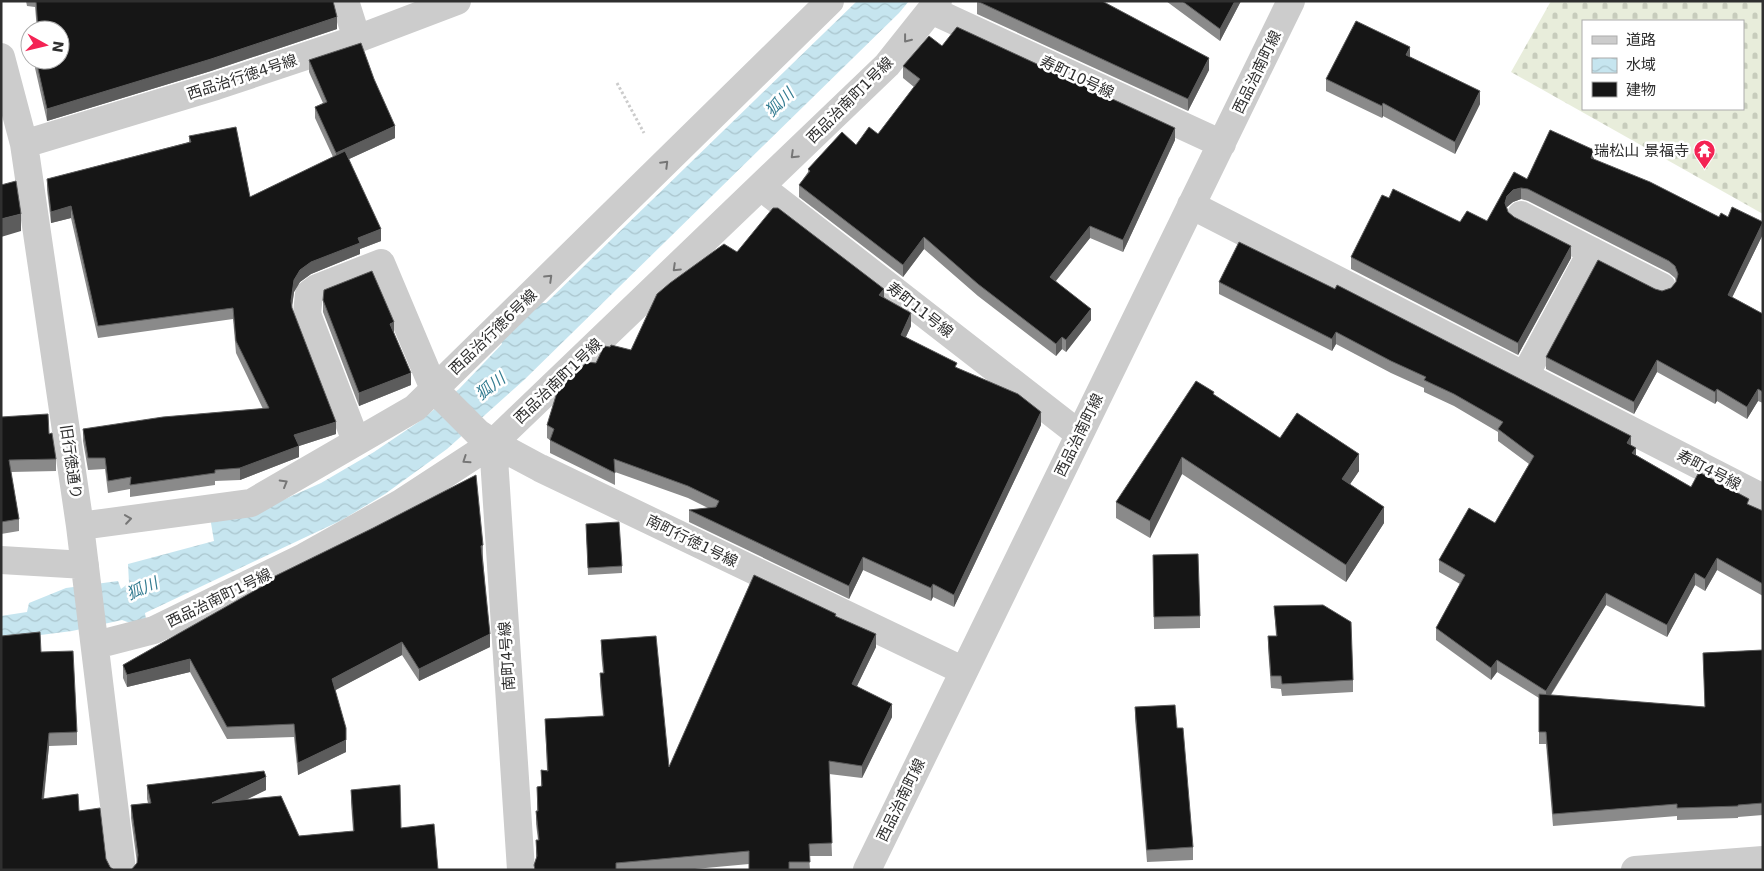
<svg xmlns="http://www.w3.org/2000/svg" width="1764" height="871" viewBox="0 0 1764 871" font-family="'DejaVu Sans','Noto Sans JP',sans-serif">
<defs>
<pattern id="cemetery-stones" width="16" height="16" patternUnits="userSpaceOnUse" patternTransform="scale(1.25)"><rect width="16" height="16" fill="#e8eddb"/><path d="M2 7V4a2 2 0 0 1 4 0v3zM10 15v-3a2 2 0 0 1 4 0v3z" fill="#c7ccbc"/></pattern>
<pattern id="water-waves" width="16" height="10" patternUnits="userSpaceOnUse" patternTransform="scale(1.25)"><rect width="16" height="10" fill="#c6e5ef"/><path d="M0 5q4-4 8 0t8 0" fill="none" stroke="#aac5cd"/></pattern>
</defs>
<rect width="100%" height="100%" fill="#fff"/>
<path fill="url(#cemetery-stones)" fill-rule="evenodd" d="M1551,1H1763V214L1511,72ZM1583,21H1743V109H1583Z"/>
<path fill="url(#water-waves)" d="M857,1H909L899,13L524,380L447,449L385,494L342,520L145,613L146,619L133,624L122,620L72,631L1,640V616L27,612L29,603L66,588L118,581L121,589L129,583L128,564L214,541L210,517L256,512L321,483L374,452L420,421L459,389L502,344L499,337L533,303H546Z"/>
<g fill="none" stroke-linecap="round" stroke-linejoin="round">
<path stroke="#ccc" stroke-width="3" stroke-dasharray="2.5 2.5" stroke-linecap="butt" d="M617,83L644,133"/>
<path stroke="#ccc" stroke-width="28" d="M345,1L357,39
M931,10L1222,144
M1,57L24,144L80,526L122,870
M24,144L216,86L357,39L457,1
M761,187L1079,434
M1191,205L1763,498
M1521,215L1662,287
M1525,375L1592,251
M356,441L307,314L309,294L317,288L381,263L434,389L478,433L493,443L540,468L964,671
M493,443L521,870
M80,526L251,503L415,408L830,1
M1,560L85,565
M96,645L154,630L304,557L401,503L493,443L887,65L938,1
M867,870L1291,1
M1635,870L1763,860"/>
</g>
<path fill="#8a8a8a" d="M26,1H333L337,29L211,71L47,121L35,68V60H60V30H37L35,7L27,6Z
M977,1L1209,70L1188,111L977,14Z
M1166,1H1241L1220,41Z
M942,46L1175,140L1123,252L1090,238L1056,281L1091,320L1066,352L1062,349L1056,356L978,296L924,249L903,277L799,197V185L808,172V169L878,134L914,87L903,78V66Z
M1410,57L1480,104L1455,154L1383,116L1382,118L1326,91V79Z
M309,60L395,138L349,159L381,241L360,249V254L311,274L300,282L294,292L292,308L336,434L299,446V457L240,480L215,481V485L130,497V489L108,493L105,469L88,470L83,441V429L263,409L236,353L233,319L98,338L71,218L51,223L47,190V179L189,142V136L250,197L333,157L315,118V107L323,103L309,72Z
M1594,160L1719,217H1728L1763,222V234L1732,297L1763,314V403L1758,401L1747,419L1717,401L1715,404L1657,372L1634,414L1546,369V357L1655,289L1662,291L1671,288L1676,282L1675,278L1669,273L1528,201L1521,199L1513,202L1507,207L1508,212L1514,217L1571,258L1518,355L1351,269V257L1389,198L1460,222L1487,221L1527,179Z
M737,252L884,297L911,326L906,337L957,368L1041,425L954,607L933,597L931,601L863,570L849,599L689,522V510L708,508L688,498L615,472V485L550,453V440L547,438V425L596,363L610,347L631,350Z
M1219,282L1631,445L1636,455L1691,487L1749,505L1763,511V596L1717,570L1705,591L1695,585L1667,637L1606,605L1551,695L1705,707L1703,653L1763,650V815L1738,817V818L1677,820V816L1553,826L1546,744H1539V698L1497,672L1491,680L1436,640V628L1460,584L1439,572V560L1495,523L1529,464L1498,441V432L1454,406L1424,392V388L1391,373L1336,344L1332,351L1219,294Z
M323,300L394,333L411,385L359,406L323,312Z
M1214,395L1280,438L1359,471L1350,484L1384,523L1346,582L1182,474L1150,538L1116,518V502Z
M1,417L49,434L56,459V471L11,472L19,519V531L1,534Z
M586,524L622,566V573L588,575Z
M483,545V558L490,647L419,681L402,655L335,690L346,752L298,775L294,737L227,739L190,672L127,687L123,678V665L267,584V580Z
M1153,555L1200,616V628L1154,629Z
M1274,606L1353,680V692L1282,696L1281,689L1271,688L1268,648V636H1276Z
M836,616L876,647L857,686L892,717L862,778L829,774L832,856H809L810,870H749V864L684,870H534L536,859V840H538L536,824V811H537V787L541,786V770H547L545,719L603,716L600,685V673H603L601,653V640L669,767Z
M41,652L77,732V745L49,746L44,799L79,811L106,859L110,867L1,870Z
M1135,707L1193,847V860L1147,862L1135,719Z
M147,785L266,790L246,800L299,836L353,831L351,803V790L401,828L137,863L131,818V805L148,803L147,799Z"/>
<path fill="#5c5c5c" d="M1235,1H1241L1220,41V29Z
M337,17V29L211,71L47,121V109Z
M1410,47V60L1406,55Z
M1209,58V70L1188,111V99Z
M1480,91V104L1455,154V142Z
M1383,103V116L1382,118V106Z
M395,126V138L336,165V153Z
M1175,128V140L1123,252V240Z
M1594,150V162L1591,158Z
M1521,188V199L1513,202L1507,207L1505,215V203L1507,196L1513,190Z
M71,206V218L51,223V212Z
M21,214V231L1,237V219Z
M1763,222V234L1728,306V295Z
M1090,226V238L1050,288V277Z
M381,229V241L360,249V254L311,274L300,282L294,292L291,312V301L294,280L300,270L311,262L358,238Z
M924,237V249L903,277V265Z
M1571,246V258L1518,355V343Z
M884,289V302L879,295Z
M1091,309V320L1066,352V340Z
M911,313V326L901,347V335Z
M394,322V335L390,324Z
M1336,332V344L1332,351V339Z
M1062,337V349L1056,356V344Z
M1657,360V372L1634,414V402Z
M411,373V385L359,406V393Z
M1717,389V401L1715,404V392Z
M1758,389V401L1747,419V407Z
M1041,412V425L954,607V595Z
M336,422V434L299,446V457L240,480V468L294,435Z
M1631,436V448L1627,443Z
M1636,448V460L1632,453Z
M1359,454V471L1342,496V479Z
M1182,457V474L1150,538V521Z
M1384,507V523L1346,582V565Z
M863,557V570L849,599V586Z
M1717,558V570L1705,591V579Z
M1695,573V585L1667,637V625Z
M933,584V597L931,601V588Z
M1606,593V605L1546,702V691Z
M490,634V647L419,681V669Z
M876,634V647L852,696V684Z
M402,642V655L332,692V679Z
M190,659V672L127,687V675Z
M1497,660V672L1491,680V668Z
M892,704V717L862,778V766Z
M49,733V746L42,812V799Z
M346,740V752L298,775V763Z
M266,777V790L212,816V803Z"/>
<path fill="#161616" stroke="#5c5c5c" d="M36,1H333L337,17L211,59L47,109L36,60H60V30H38Z
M977,1H1102L1209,58L1188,99Z
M1182,1H1235L1220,29Z
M1356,21L1410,47L1406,55L1480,91L1455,142L1383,103L1382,106L1326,79Z
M957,27L1175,128L1123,240L1090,226L1050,277L1091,309L1066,340L1062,337L1056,344L978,284L924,237L903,265L799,185L810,171L808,169L842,132L856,145L869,127L878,134L920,79L903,66L929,36L942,46Z
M361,43L374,79L395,126L336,153L315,107L327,102L309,60Z
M236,127L250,197L345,151L381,229L358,238L360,243L311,262L300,270L294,280L291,301L292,308L336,422L294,435L299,446L240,468L215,470V473L130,485L131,477L108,481L105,458H88L83,429L163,417L269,408L236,341L233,308L98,326L71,206L51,212L47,179L191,142L189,136Z
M1550,130L1594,150L1591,158L1650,182L1719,217L1721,213L1728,217L1732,207L1763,222L1728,295L1763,314V392L1758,389L1747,407L1717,389L1715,392L1657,360L1634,402L1546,357L1598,260L1655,289L1662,291L1671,288L1676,282L1678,274L1675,266L1669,261L1528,189L1521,188L1513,190L1507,196L1505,203L1508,212L1514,217L1571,246L1518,343L1351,257L1382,195L1389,198L1393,189L1460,222L1467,211L1487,221L1514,172L1527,179Z
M16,181L21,214L1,219V185Z
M773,208H778L884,289L879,295L911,313L901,335L957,363L955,367L1018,394L1041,412L954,595L933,584L931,588L863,557L849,586L689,510L716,507L719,501L688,486L614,459L615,473L550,440L554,429L547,425L558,389L587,362L596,363L604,346L610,347L611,345L631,350L657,294L670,283L724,244L737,252Z
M1239,242L1335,289L1337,285L1627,434L1631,436L1627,443L1636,448L1632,453L1691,487L1699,472L1749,499L1747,504L1763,511V584L1717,558L1705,579L1695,573L1667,625L1606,593L1546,691L1497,660L1491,668L1436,628L1465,575L1439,560L1469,508L1495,523L1534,456L1498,429L1503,422L1454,394L1424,380L1426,377L1391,361L1336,332L1332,339L1219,282Z
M372,271L394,322L390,324L411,373L359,393L323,300L324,290Z
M1196,381L1214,392L1213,394L1280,438L1297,413L1359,454L1342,479L1384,507L1346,565L1182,457L1150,521L1116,502Z
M48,414L49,434L52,433L56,459L9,460L19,519L1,522V417Z
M476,475L483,545L481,546L490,634L419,669L402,642L332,679L346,728V740L298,763L294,724L227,727L190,659L127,675L123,665L268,583L267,580L373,528Z
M619,522L622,566L588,568L586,524Z
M1198,554L1200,616L1154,617L1153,555Z
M754,575L836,614L835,616L876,634L852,684L892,704L862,766L829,761L832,843L809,844L810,862H789V870H749V851L616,863V870H535L534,865L537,856L536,840H539L536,811H538L537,787L542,786L541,770L548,771L545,719L604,716L600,673H604L601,640L656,636L669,767Z
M1323,605L1351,622L1353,680L1282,684L1281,676H1271L1268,636H1277L1274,606Z
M40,632L41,652L73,651L77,732L49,733L42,799L78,794L79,811L100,808L106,859L110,867L114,870H1V636Z
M1763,650V803L1738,805V806L1677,808V804L1553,814L1546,732H1539V694L1705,707L1703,653Z
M1175,705L1177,728H1183L1193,847L1147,850L1135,707Z
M264,771L266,777L212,803L281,796L299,836L354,831L351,790L400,785L401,828L434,824L438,870H131L137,863L138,855L131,805L151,803L147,785Z"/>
<defs><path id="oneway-chevron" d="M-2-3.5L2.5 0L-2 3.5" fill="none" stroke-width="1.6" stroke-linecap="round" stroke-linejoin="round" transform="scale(1.25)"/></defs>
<g stroke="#767676">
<use href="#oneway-chevron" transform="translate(907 39) rotate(128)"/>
<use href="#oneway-chevron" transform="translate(794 155) rotate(136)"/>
<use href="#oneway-chevron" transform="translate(665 164) rotate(-45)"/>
<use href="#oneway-chevron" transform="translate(676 268) rotate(136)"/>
<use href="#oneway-chevron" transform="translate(549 278) rotate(-44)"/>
<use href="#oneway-chevron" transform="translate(466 460) rotate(146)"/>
<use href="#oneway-chevron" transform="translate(284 483) rotate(-30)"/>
<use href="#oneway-chevron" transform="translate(128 519) rotate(-8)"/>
</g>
<defs>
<symbol id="temple-pin" viewBox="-11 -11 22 30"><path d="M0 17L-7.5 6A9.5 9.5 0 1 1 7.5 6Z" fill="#f42354" stroke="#fff"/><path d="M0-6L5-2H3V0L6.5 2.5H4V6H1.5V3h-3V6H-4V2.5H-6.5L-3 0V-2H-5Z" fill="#fff"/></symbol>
</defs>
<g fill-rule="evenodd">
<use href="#temple-pin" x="1692" y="138" width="25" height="34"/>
</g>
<g text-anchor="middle" stroke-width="5" stroke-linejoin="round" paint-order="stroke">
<g font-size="15" fill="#2f2f2f" stroke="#fff">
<text transform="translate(1257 72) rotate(-64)" y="5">西品治南町線</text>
<text transform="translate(242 77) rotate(-18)" y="5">西品治行徳4号線</text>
<text transform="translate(1077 77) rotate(25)" y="5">寿町10号線</text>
<text transform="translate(850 100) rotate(-45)" y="5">西品治南町1号線</text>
<text transform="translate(920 310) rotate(38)" y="5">寿町11号線</text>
<text transform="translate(493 332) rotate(-44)" y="5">西品治行徳6号線</text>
<text transform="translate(558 381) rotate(-44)" y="5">西品治南町1号線</text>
<text transform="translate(1079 435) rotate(-64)" y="5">西品治南町線</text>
<text transform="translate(71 462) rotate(82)" y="5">旧行徳通り</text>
<text transform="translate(1709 470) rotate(27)" y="5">寿町4号線</text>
<text transform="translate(692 541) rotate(26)" y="5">南町行徳1号線</text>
<text transform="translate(219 598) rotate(-26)" y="5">西品治南町1号線</text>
<text transform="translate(507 656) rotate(-94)" y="5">南町4号線</text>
<text transform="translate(901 800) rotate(-64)" y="5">西品治南町線</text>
</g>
<g font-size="15" fill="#2f2f2f" stroke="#fff" text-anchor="end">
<text x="1689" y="156">瑞松山 景福寺</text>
</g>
<g font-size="16" font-style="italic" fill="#347c91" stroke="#fff">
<text transform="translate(779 102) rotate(-44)" y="6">狐川</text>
<text transform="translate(490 386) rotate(-38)" y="6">狐川</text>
<text transform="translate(142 588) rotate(-23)" y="6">狐川</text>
</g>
</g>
<rect width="1764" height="871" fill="none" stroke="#2f2f2f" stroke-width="5"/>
<rect x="1582" y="20" width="162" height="90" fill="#ffffff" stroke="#acacac"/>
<rect x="1592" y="36" width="25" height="8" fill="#cccccc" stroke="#acacac"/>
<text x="1626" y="45" font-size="15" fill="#2f2f2f">道路</text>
<rect x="1592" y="58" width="25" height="15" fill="url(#water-waves)" stroke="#acacac"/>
<text x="1626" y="70" font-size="15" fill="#2f2f2f">水域</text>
<rect x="1592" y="82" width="25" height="15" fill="#161616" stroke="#acacac"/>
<text x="1626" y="95" font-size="15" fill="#2f2f2f">建物</text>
<g transform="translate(45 45) rotate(98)"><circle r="24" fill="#ffffff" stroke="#acacac"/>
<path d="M0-4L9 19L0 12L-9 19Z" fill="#f42354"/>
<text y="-8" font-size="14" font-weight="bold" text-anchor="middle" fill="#2f2f2f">N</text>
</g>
</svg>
